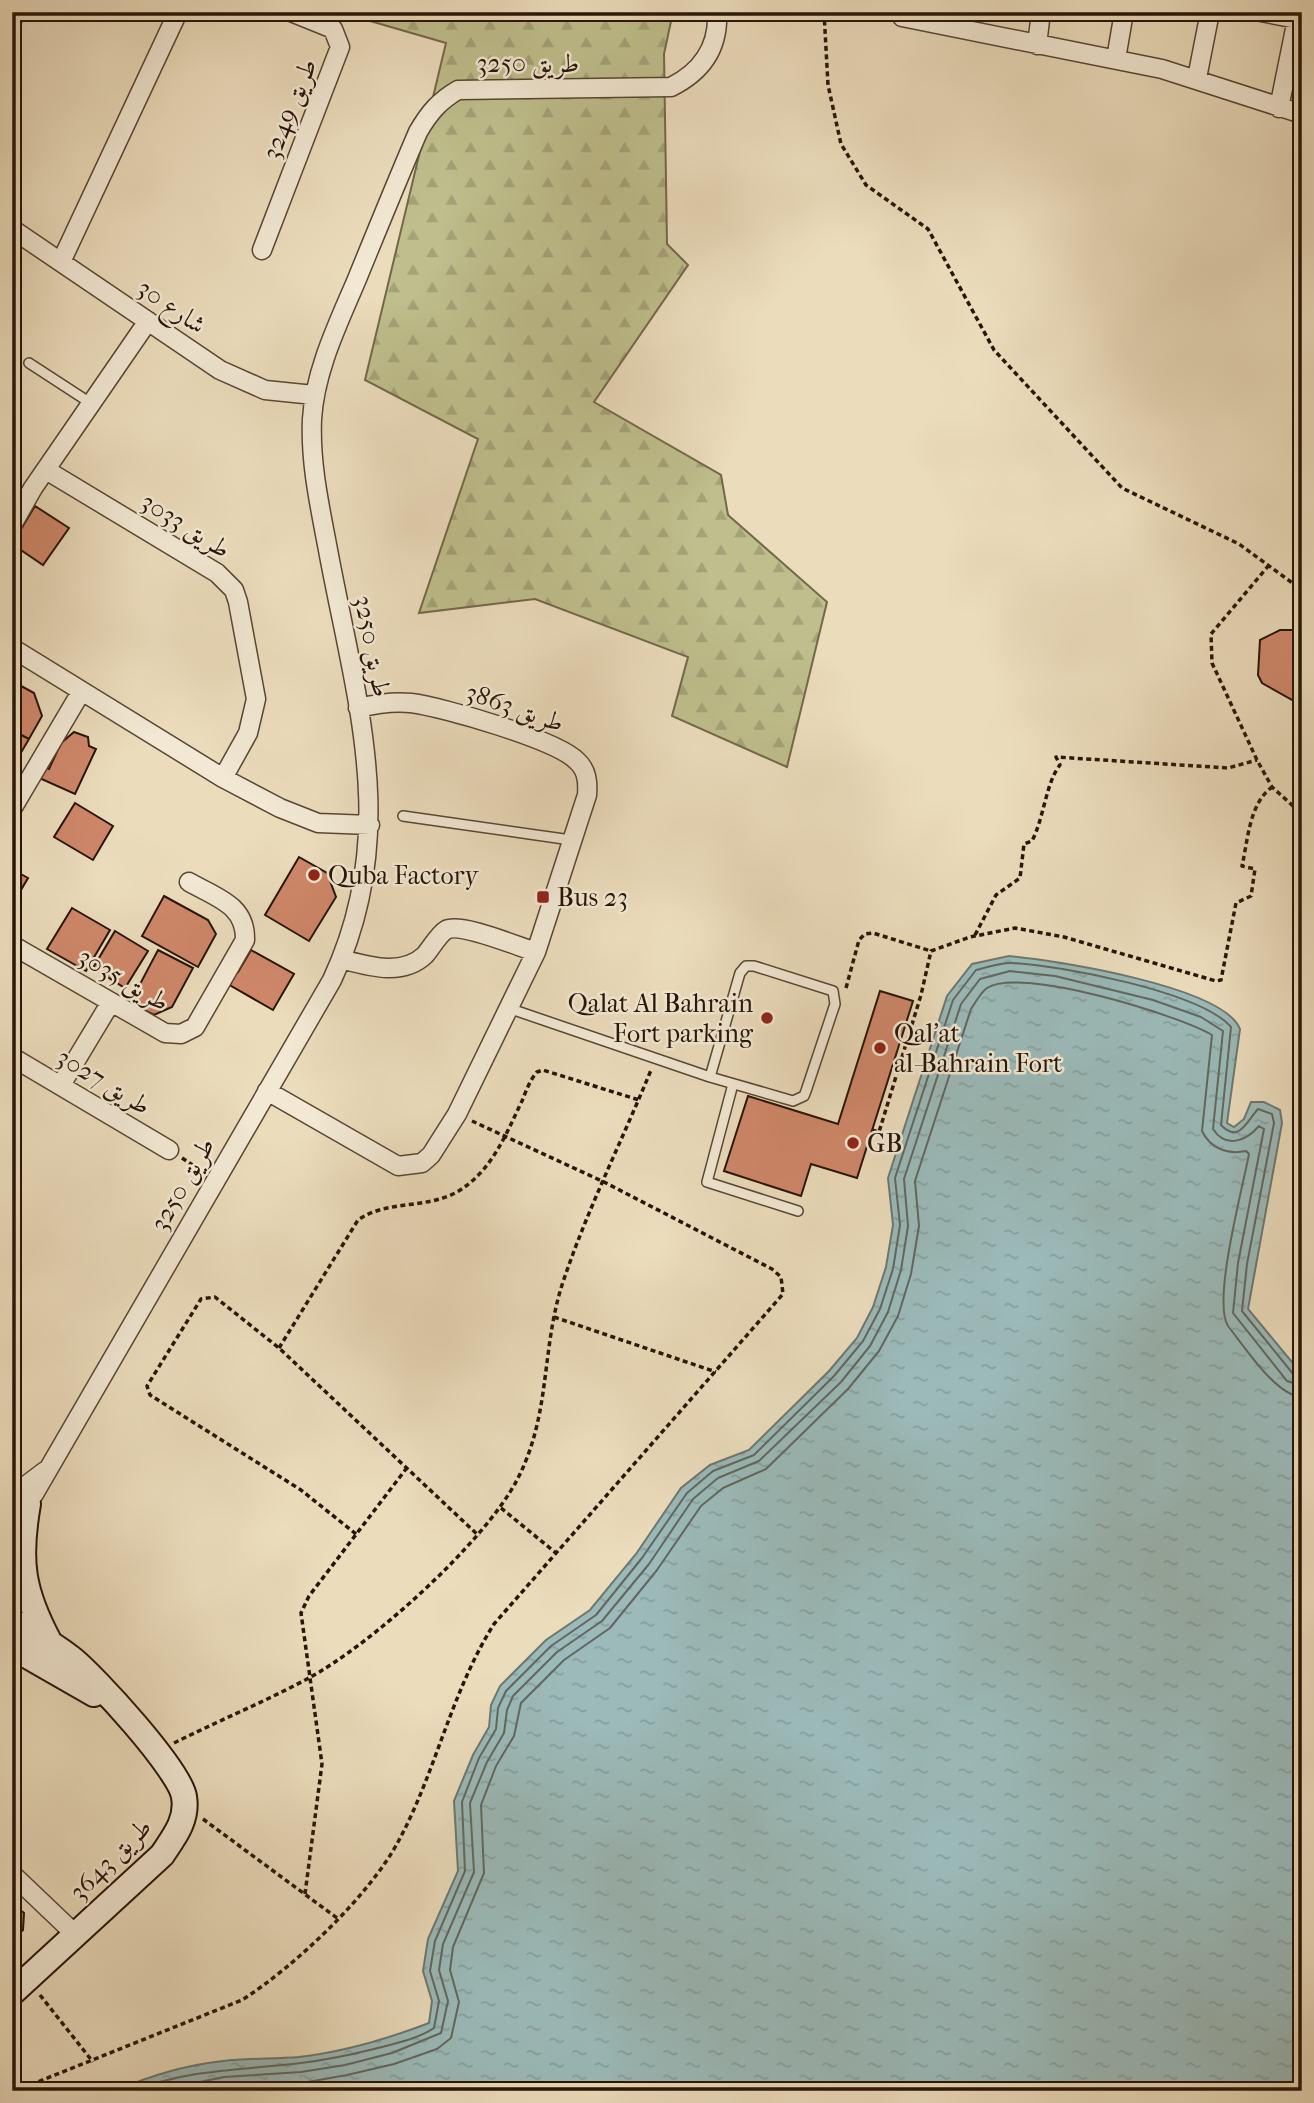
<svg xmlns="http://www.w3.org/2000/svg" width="1314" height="2103" viewBox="0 0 1314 2103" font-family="'IM FELL French Canon',Amiri,serif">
<defs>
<pattern id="forest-firs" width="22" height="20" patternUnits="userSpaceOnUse" patternTransform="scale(1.75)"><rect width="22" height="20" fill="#bfbe8c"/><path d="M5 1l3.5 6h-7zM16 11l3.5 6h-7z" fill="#a4a277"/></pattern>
<pattern id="water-ripples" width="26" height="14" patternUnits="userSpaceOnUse" patternTransform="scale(1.75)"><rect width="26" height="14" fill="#9bbab9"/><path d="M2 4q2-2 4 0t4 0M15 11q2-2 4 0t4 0" fill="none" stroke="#869f9e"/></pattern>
</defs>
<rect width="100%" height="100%" fill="#ebdcbc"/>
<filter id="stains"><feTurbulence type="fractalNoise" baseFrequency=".00286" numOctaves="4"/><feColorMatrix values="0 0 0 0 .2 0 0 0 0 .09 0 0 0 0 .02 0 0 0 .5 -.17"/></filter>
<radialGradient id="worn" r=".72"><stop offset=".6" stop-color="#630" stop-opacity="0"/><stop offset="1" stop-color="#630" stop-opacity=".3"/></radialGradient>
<path fill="url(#forest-firs)" stroke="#736949" stroke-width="2" d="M339,12H673L664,54L667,244L688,265L594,402L721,475L728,515L827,602L787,767L672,716L688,657L535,599L419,613L478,439L365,380L446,43Z"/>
<path fill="url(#water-ripples)" stroke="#6d7871" stroke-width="2" d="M1009,956C1053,960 1223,986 1240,1029L1227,1123L1234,1127L1244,1119L1251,1102H1264L1280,1110L1282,1123L1248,1309L1302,1374V2091H115C149,2076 186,2065 223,2061C248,2058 274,2059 299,2057C343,2052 387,2039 429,2023L432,2001L423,1971L428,1939L458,1871L454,1801L473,1755L489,1727L491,1705L500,1686L546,1640L590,1610L636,1554L681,1488L710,1465L749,1450L829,1371L857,1338L873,1307L886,1267L893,1225L888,1178L947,996L972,964Z"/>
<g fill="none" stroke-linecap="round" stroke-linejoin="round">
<path stroke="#616760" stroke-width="2" d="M133,2091C188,2069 243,2070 301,2063C325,2060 350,2055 374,2049C393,2044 418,2039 434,2028L439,2001L430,1971L435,1941L465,1871L462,1802L479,1758L496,1729L498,1708L506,1691L551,1646L596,1615L642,1558L687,1493L713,1471L754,1455L834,1376L863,1341L880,1309L893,1269L900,1225L895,1178L953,1000L976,970C988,967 1001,962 1013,963C1060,965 1201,992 1231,1027L1221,1125C1239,1144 1247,1121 1258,1109L1272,1114L1274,1123L1247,1264L1242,1311L1294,1375L1302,1377
M157,2091L224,2077L301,2072L345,2065L392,2053L441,2033L448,2001L439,1970L443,1944L474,1872L470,1803L487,1762L504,1733L507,1710L513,1696L557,1652L602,1621L649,1564L693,1499L718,1478L759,1461L841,1382L870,1346L888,1312L901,1270L908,1226L904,1179L961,1004L980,979L1010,971L1055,976L1153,1000L1201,1017L1223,1031L1213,1129C1226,1149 1246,1141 1259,1126L1264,1129L1238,1263L1233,1313L1287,1381L1302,1386
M208,2091L302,2083L347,2075L394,2064L437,2049L451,2038L459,2002L450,1970L453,1947L484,1873L481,1805L496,1766L514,1736L521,1703L564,1660L610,1628L657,1570L701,1506L723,1488L766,1469L848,1389L879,1351L898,1316L911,1274L919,1226L915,1181L971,1009C975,1003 981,992 987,988C1020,966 1178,1015 1212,1035L1202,1131C1210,1148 1227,1155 1246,1151L1249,1154C1243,1187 1212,1301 1228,1326C1244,1346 1276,1396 1302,1397"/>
</g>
<path fill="#cf876a" stroke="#271406" stroke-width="2" d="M35,506L69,528L43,565L12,544Z
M1280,630H1293L1302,649V723L1299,704L1262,683L1258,675L1260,640Z
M12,681L34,693L42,716L29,739L12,730Z
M12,730L29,739L12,768Z
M74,732L88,737L89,746L96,749L75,794L37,777L42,766L49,769L61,743Z
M75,803L113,826L93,860L54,837Z
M299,857L327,873L336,897L309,941L265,915Z
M12,869L28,878L12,905Z
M164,896L208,920L216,934L198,967L142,936Z
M72,908L110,930L86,971L47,949Z
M115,931L148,951L125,988L93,968Z
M158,950L193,968L172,1007L154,1015L130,1003Z
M251,950L294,974L273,1010L226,983L234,971L238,972Z
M880,991L913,1001L857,1178L811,1164L801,1196L724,1171L748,1096L838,1124Z
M12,1904L24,1913L23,1930L12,1940Z"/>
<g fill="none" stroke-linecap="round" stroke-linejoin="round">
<defs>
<path id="lane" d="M29,363L92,404
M403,816L571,840
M511,1009L710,1077L793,1101L804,1096L806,1091L835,1004L833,991L754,966H746L740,973L710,1077
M733,1084L707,1182L798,1211"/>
<path id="street" d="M1261,12L1302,20
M902,17L1162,69L1302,114
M12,20L16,12
M1037,45L1041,12
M1116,59L1124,12
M1197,78L1210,12
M1279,108L1297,19
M12,229L220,370L265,390L314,395
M262,250L340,47L333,29L291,12
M61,262L178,12
M46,470L217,573L234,590L238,602L256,699L248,733L223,778
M12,525L33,488L148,321
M12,648L223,778L280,808L318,823L370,825
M12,809L81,692
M12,945L165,1033L181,1034L195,1027L245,940C246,905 217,898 189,882
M341,959C368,966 402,977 425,955C431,948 439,934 446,930C460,922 519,947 536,952
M12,1057L169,1150
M61,1085L111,1002
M267,1091L398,1166L422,1163L431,1155L457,1114L536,952L587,795C588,782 587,770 577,761C557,740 443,707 411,703C393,701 375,704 358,708
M12,1496L45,1471
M12,1520L34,1494L332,980C401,833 356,701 328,550C320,507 310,464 312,419C315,370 338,324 357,279C377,230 397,181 418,132C429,113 439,101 458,90L671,87C701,72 719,48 717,12
M12,1874L76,1935"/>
<path id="secondary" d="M28,1504C18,1561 22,1591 50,1643
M12,1621C32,1632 53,1644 71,1658C94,1676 181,1771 184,1797C188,1820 174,1837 162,1855L12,1993
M12,1647L94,1694"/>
</defs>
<use href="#lane" stroke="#584634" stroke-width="12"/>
<use href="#street" stroke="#584634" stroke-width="21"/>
<use href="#secondary" stroke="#271406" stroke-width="28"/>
<path stroke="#271406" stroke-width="3.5" stroke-dasharray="5 3.5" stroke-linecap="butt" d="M824,12L828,85L841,144L866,185L928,229L994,350L1122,488L1239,544L1302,590
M1269,565L1211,634L1212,663L1257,760L1272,787L1302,814
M975,935L996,895L1020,878L1024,844L1032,841C1044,818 1046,782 1060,765L1056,757L1228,768L1257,760
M846,988L859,940L865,934L873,933L931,951
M872,1130L879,1132L921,995L931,951L970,937L1015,928L1064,937L1216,981L1221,980L1236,903L1251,896L1255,869L1242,866C1248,840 1249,804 1272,787
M182,1158L202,1171
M554,1317L716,1372
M279,1348L358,1220C386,1200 427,1209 457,1192C492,1171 505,1136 522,1101C526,1091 530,1080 537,1072L543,1070L639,1100
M501,1508L556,1553
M356,1534L301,1490L150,1395L147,1386L201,1299L215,1297L279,1348L479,1536
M174,1743C218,1721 264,1702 307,1679C371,1645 484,1543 517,1480C551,1415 541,1351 562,1285C586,1212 622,1141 651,1070
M203,1819L337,1918
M305,1894L322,1764L301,1613L309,1596L406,1469
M40,1995L93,2062
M15,2091L242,2000C294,1967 369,1896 398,1842C436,1772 451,1692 494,1624L783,1294L781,1277L772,1269L604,1182L472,1121"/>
<use href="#lane" stroke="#f2e8d3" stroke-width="9"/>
<use href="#street" stroke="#f2e8d3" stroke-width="18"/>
<use href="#secondary" stroke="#f2e8d3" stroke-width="24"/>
</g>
<g fill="#8f2418" stroke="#f2e8d3" stroke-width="2.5">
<circle cx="314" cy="875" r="7"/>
<rect x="536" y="890" width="14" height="14" rx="3.5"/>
<circle cx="767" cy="1018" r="7"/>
<circle cx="880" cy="1048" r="7"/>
<circle cx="853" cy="1143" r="7"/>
</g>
<g text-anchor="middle" stroke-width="5" stroke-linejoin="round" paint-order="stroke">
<g font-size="26" fill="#271406" stroke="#f2e8d3">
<text x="528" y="72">طريق 3250</text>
<text transform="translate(289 109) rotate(-68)" y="9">طريق 3249</text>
<text transform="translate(172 306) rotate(34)" y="9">شارع 30</text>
<text transform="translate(186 525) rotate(32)" y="9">طريق 3033</text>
<text transform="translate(373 646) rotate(79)" y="9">طريق 3250</text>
<text transform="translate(515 707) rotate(19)" y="9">طريق 3863</text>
<text transform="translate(124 979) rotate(30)" y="9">طريق 3035</text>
<text transform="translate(104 1081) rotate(31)" y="9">طريق 3027</text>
<text transform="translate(182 1184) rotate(-60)" y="9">طريق 3250</text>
<text transform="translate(110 1859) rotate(-45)" y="9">طريق 3643</text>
</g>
<g font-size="26" fill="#271406" stroke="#f2e8d3" text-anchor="start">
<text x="328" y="884">Quba Factory</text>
<text x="557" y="906">Bus 23</text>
<text x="753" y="1012" text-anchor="end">Qalat Al Bahrain<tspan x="753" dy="30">Fort parking</tspan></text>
<text x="894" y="1042">Qal'at<tspan x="894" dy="30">al-Bahrain Fort</tspan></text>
<text x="867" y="1152">GB</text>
</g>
</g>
<rect width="1314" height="2103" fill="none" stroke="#ebdcbc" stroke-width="42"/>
<rect x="14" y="14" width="1286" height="2075" fill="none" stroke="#271406" stroke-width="3.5"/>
<rect x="21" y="21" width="1272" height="2061" fill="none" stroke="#271406" stroke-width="2"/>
<rect width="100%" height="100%" filter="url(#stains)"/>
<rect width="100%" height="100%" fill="url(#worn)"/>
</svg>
